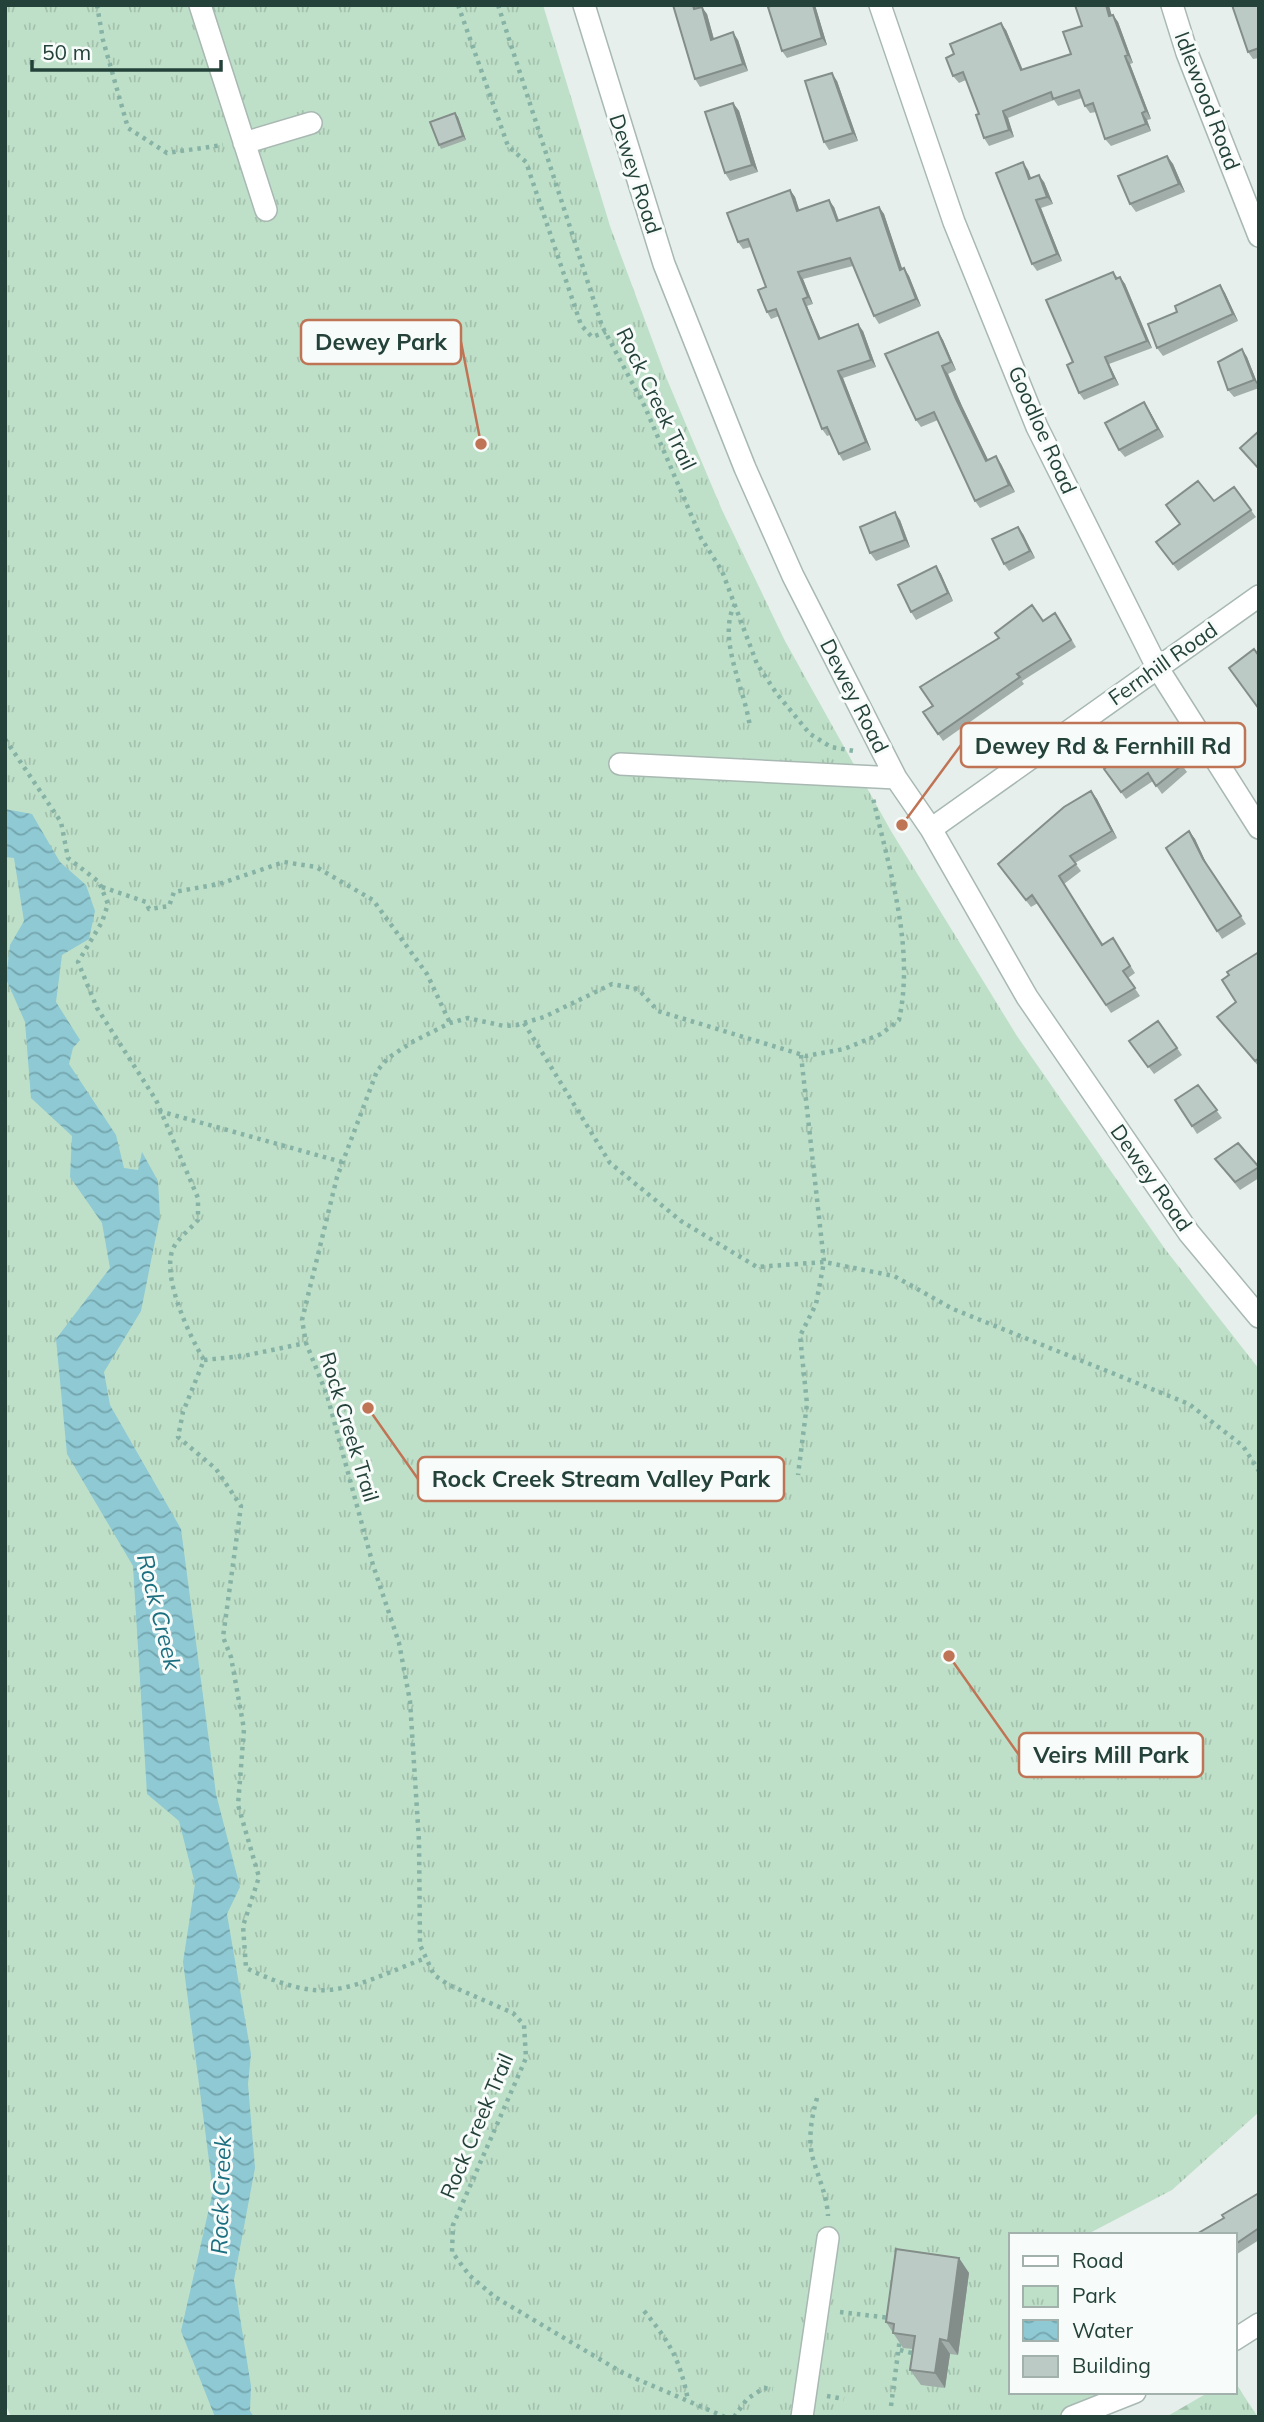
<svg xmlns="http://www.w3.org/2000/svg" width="1264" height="2422" viewBox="0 0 1264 2422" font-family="Mulish,sans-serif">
<defs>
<pattern id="forest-firs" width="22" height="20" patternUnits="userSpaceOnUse" patternTransform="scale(1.75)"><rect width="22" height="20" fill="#bfe0c8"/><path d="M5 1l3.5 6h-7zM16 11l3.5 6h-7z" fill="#a4c1ad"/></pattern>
<pattern id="park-tufts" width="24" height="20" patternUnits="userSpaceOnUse" patternTransform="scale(1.75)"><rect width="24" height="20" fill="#bfe0c8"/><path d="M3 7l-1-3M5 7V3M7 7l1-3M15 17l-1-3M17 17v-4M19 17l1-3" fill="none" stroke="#a4c1ad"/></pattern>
<pattern id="water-waves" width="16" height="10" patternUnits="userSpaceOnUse" patternTransform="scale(1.75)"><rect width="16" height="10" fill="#8ec9d4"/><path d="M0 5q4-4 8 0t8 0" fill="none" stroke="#74a5ad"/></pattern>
</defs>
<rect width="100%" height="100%" fill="#e6efeb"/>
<path fill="url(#forest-firs)" d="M1234,2381L1258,2417H1166L1209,2392H1234Z"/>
<path fill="url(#park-tufts)" d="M5,5H543L610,226L666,377L722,510L785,641L891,831L1017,1036L1165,1249L1259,1369V2112L1172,2190L1086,2235H1010V2392H1095L1107,2417H11L5,2403Z
M1237,2385L1256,2417H1181L1225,2392H1234Z"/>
<path fill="url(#water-waves)" d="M5,809L32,814L60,862L86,885L95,911L89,939L62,955L56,1002L80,1040L73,1048L69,1064L116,1135L124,1168L138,1170L142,1152L158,1181L160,1216L141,1311L104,1372L110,1405L181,1529L216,1794L240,1887L227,1914L251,2054L248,2084L255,2168L234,2280L251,2386L250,2411L254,2417H215L181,2331L213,2191L183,1962L195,1884L179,1821L147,1794L133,1566L67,1454L56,1339L110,1268L102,1223L70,1177L72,1136L31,1098L25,1022L6,979L10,945L24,921L14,858L5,857Z"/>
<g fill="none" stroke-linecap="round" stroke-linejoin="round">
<defs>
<path id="minor" d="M200,5L266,210
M584,5L664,264L745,468L793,576L896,778L931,829L1027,997L1189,1233L1259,1317
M880,5L954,222L1037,427L1157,667L1259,828
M1172,5L1187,53L1259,236
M244,143L311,123
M620,764L896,778
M931,829L1259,596
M1234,2340L1259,2324
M802,2417L828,2238
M1072,2417L1135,2392"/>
</defs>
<use href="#minor" stroke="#a8b8b2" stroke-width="24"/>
<path stroke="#86b3a5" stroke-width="4.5" stroke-dasharray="3.5 5" stroke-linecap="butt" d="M97,5L103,40L128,128L167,153L223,145
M458,5L508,146L526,162L581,325L592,337L606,332
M498,5L602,326L645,407L701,538L722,571L757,664L777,694L810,734L831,747L854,751
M735,604C716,638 746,691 750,728
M5,739L61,822L68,858L99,882L108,904L102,922L78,962L97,1008L156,1100L198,1198V1220C191,1228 181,1236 175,1245C158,1271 190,1337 204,1360L183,1412L178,1437L216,1469L241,1506L223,1637L231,1657L244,1729L238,1805L259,1877L243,1926L246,1968C266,1978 292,1988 314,1990C351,1993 392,1970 426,1958
M102,887L146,902L149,909L169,906L174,892L219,884L284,862L316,867L373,900L427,974L450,1023
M524,1023L610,1163L681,1221L757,1267L824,1262L816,1304L800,1336L807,1404L798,1475
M801,1055L824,1262L894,1276L953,1309L1189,1404L1243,1446L1259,1471
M159,1111L342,1162
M204,1360L243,1356L306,1343
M817,2098C812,2116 808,2136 812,2155C817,2175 827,2194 828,2216
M644,2311C670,2342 680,2360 688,2400
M840,2312L890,2318
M900,2350L916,2354
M827,2396L844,2399
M891,2406L900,2338
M725,2417L623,2373L495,2297L470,2276L452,2252L453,2225L526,2058L524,2025L513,2013L449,1985L434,1975L420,1945L419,1841L410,1701L399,1643L373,1565L327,1395L306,1343L302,1320L337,1177L377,1071L388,1058L414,1041L450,1023L468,1018L504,1026L517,1025L544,1017L612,984L638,989L658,1011L806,1056L844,1049L881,1034L899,1020C915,947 889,869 873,798
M734,2417L747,2399L764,2388L773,2389"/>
<use href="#minor" stroke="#fff" stroke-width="21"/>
</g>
<path fill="#a1aea9" d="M673,5H696L697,8L707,14L714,39L738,40L748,71L700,87L695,79Z
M773,5H815L827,45L787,58L782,51Z
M1259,5V58L1253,59L1248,52Z
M1112,15H1113L1118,22L1133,63L1130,64L1151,119L1147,120L1151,131L1111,146L1105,139L1096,112L1090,113L1085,106L1082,98L1058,106L1054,100L1008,118L1014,137L989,146L984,138L979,114L966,80L959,83L953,76L1006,30L1023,70L1071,54Z
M837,81L858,141L829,150L824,142Z
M733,103L739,111L758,172L730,181L725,173Z
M455,113L458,117L466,140L441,149L439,145Z
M1167,156L1173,164L1185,192L1136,212L1130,204Z
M1028,170L1031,178L1044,182L1053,204L1041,208L1062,261L1037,271L1032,264Z
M790,190L795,197L799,211L834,207L839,220L879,207L884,214L902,269L904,268L909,276L921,306L879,324L874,316L853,266L803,279L813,304L807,306L820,339L863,331L876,367L843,378L871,450L843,461L839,454L830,435L827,436L822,429L779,316L771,319L767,312L766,287L751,247L743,249L738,242Z
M1113,272L1118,278L1120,277L1125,284L1152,348L1109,364L1119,385L1084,400L1079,393L1073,362Z
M1220,285L1225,293L1238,321L1163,356L1157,348L1177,312Z
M938,332L943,340L956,370L948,374L962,406L988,460L1001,464L1015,492L980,508L975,501L938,420L921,427L916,420Z
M1242,349L1247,357L1259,388L1234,397L1228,390Z
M1149,410L1164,437L1125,457L1119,450Z
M1234,487L1256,517L1178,571L1156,542Z
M900,520L910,547L876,561L870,553Z
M1023,534L1035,558L1009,571L1004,564Z
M936,566L941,574L953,601L916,620L911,612Z
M1060,620L1076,647L1022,681L1024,684L943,741L923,712L1043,621Z
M1160,734L1187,772L1162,794L1153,781L1126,799L1104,769L1137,754Z
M1091,791L1097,799L1117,838L1075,863L1081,871L1064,884L1103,944L1113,938L1135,973L1128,978L1140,996L1111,1013L1038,903L1031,907L1003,871Z
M1189,831L1195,839L1208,867L1246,924L1222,939L1217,931Z
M1259,952V1067L1217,1017L1236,1002Z
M1158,1021L1182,1055L1154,1074L1129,1041Z
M1198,1085L1222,1118L1197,1134L1192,1126Z
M1215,1159L1259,1167V1178L1240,1190Z
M1259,2193V2240L1234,2256V2235L1224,2218Z
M959,2258L969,2273L958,2355L950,2354L945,2388L921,2385L910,2370L913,2349L903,2348L886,2322Z"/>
<path fill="#838d89" d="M813,5H815L827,45L822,38Z
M1106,5H1109L1114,24L1109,16Z
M702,7L707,14L716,47L711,40Z
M1113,15L1118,22L1133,63L1128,55Z
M1001,23L1006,30L1026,78L1021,70Z
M733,32L738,40L748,71L743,64Z
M1125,56L1130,64L1151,119L1146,111Z
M832,73L837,81L858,141L853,133Z
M733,103L739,111L758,172L752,165Z
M1003,111L1008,118L1014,137L1009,130Z
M455,113L458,117L466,140L463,136Z
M1142,113L1147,120L1151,131L1146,124Z
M1167,156L1173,164L1185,192L1179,184Z
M1023,162L1028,170L1034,186L1029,179Z
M1039,175L1044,182L1053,204L1047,197Z
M790,190L795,197L802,218L797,211Z
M829,200L834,207L841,228L837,221Z
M1036,200L1041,208L1062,261L1057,254Z
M879,207L884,214L905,277L900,270Z
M904,268L909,276L921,306L916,299Z
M798,272L803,279L813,304L808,297Z
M1120,277L1125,284L1152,348L1147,341Z
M1220,285L1225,293L1238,321L1233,314Z
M803,299L807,306L824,346L819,339Z
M858,324L863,331L876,367L871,360Z
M938,332L943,340L956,370L951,362Z
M1242,349L1247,357L1259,387L1254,380Z
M1105,357L1109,364L1119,385L1114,378Z
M942,366L948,374L962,406L992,468L986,461L956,399Z
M838,371L843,378L871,450L866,442Z
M1144,402L1149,410L1164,437L1158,429Z
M996,456L1001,464L1015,492L1009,485Z
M895,512L900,520L910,547L905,540Z
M1018,527L1023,534L1035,558L1030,551Z
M936,566L941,574L953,601L948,593Z
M1091,791L1097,799L1117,838L1112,831Z
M1189,831L1195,839L1208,867L1246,924L1203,859Z
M959,2258L969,2273L958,2355L948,2341Z
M940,2339L950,2354L945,2388L935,2373Z"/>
<path fill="#bbcac4" stroke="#838d89" stroke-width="2" d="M673,5H693L694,9L702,7L711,40L733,32L743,64L695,79Z
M773,5H813L822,38L782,51L768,7Z
M1075,5H1106L1109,16L1113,15L1128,55L1125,56L1146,111L1142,113L1146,124L1105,139L1093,103L1085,106L1079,90L1053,99L1051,92L1003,111L1009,130L984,138L976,115L979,114L963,72L953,76L946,58L954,54L950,44L1001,23L1021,70L1071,54L1063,32L1082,26Z
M1232,5H1259V48L1248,52Z
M832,73L853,133L824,142L805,81Z
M733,103L752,165L725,173L705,112Z
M455,113L463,136L439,145L430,122Z
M1167,156L1179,184L1130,204L1118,176Z
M1023,162L1029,179L1039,175L1047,197L1036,200L1057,254L1032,264L996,173Z
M790,190L797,211L829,200L837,221L879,207L900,270L904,268L916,299L874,316L850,258L798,272L808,297L803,299L819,339L858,324L871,360L838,371L866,442L839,454L827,427L822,429L776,309L767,312L758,290L766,287L748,239L738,242L727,213Z
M1113,272L1116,279L1120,277L1147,341L1105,357L1114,378L1079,393L1067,365L1073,362L1046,300Z
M1220,285L1233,314L1157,348L1148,324L1177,312L1175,306Z
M938,332L951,362L942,366L956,399L986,461L996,456L1009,485L975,501L934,412L916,420L885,354Z
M1242,349L1254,380L1228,390L1218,362Z
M1144,402L1158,429L1119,450L1105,423Z
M1259,431V469L1240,448Z
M1198,481L1214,501L1234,487L1251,510L1173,564L1156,542L1180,524L1166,505Z
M895,512L905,540L870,553L860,527Z
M1018,527L1030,551L1004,564L992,539Z
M936,566L948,593L911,612L898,585Z
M1032,605L1043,621L1055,613L1071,640L1017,674L1020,677L938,734L923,712L933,706L920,687L999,638L995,633Z
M1254,649L1259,656V709L1229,668Z
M1160,734L1182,765L1156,786L1148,773L1121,792L1104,769L1131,746L1137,754Z
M1091,791L1112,831L1070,856L1076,864L1059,876L1102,945L1113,938L1130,966L1123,971L1135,988L1106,1005L1032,895L1026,900L998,864L1064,807Z
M1189,831L1203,859L1241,916L1217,931L1166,848Z
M1259,952V1058L1255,1061L1217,1017L1236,1002L1222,980L1229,975L1227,972Z
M1158,1021L1177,1048L1148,1067L1129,1041Z
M1198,1085L1217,1110L1192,1126L1175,1100Z
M1238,1143L1259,1167L1235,1182L1215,1159Z
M1259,2193V2228L1234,2245V2235H1195L1224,2218L1222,2215Z
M896,2249L959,2258L948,2341L940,2339L935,2373L910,2370L915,2336L893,2333L894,2324L886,2322Z"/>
<g text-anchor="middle" stroke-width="6" stroke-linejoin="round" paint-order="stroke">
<g font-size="21" fill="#24423a" stroke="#f7fbf9">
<text transform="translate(1207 101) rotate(69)" y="7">Idlewood Road</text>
<text transform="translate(635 174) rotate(72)" y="7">Dewey Road</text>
<text transform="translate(656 399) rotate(64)" y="7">Rock Creek Trail</text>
<text transform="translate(1042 430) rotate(66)" y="7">Goodloe Road</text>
<text transform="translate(1163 664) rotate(-35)" y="7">Fernhill Road</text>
<text transform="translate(854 696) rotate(63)" y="7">Dewey Road</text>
<text transform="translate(1151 1178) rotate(55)" y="7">Dewey Road</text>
<text transform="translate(349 1427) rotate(73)" y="7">Rock Creek Trail</text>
<text transform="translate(477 2126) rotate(-67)" y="7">Rock Creek Trail</text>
</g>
<g font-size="23" font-style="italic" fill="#1c6f80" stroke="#f7fbf9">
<text transform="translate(159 1612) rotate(76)" y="8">Rock Creek</text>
<text transform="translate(221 2195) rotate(-88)" y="8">Rock Creek</text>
</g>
</g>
<path fill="none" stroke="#c07456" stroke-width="2.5" d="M481 444L461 342M902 825L961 745M368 1408L418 1479M949 1656L1019 1755"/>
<g fill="#c07456" stroke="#f7fbf9" stroke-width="2.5">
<circle cx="481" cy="444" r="7"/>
<circle cx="902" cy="825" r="7"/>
<circle cx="368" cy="1408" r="7"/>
<circle cx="949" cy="1656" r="7"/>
</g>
<g fill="#f7fbf9" stroke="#c07456" stroke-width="2.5">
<rect x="301" y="320" width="160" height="44" rx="7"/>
<rect x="961" y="723" width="284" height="44" rx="7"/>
<rect x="418" y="1457" width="366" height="44" rx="7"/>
<rect x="1019" y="1733" width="184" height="44" rx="7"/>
</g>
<g font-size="23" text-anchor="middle" font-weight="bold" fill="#24423a">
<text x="381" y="350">Dewey Park</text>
<text x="1103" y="754">Dewey Rd &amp; Fernhill Rd</text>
<text x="601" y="1487">Rock Creek Stream Valley Park</text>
<text x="1111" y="1763">Veirs Mill Park</text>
</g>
<rect width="1264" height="2422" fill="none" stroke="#24423a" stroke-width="14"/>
<rect x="1009" y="2233" width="228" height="161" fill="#f7fbf9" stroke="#a3b1ad" stroke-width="2"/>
<rect x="1023" y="2256" width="35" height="10" fill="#ffffff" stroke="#a3b1ad" stroke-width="2"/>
<text x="1072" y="2268" font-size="21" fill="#24423a">Road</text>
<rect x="1023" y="2286" width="35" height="21" fill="url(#park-tufts)" stroke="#a3b1ad" stroke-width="2"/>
<text x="1072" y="2303" font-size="21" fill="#24423a">Park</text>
<rect x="1023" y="2320" width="35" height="21" fill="url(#water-waves)" stroke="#a3b1ad" stroke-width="2"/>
<text x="1072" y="2338" font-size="21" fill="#24423a">Water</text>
<rect x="1023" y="2356" width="35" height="21" fill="#bbcac4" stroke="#a3b1ad" stroke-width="2"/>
<text x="1072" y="2373" font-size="21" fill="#24423a">Building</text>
<path d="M32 60v10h189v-10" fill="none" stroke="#24423a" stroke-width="3.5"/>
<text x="42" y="60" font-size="21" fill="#24423a" stroke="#f7fbf9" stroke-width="5" paint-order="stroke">50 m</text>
</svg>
